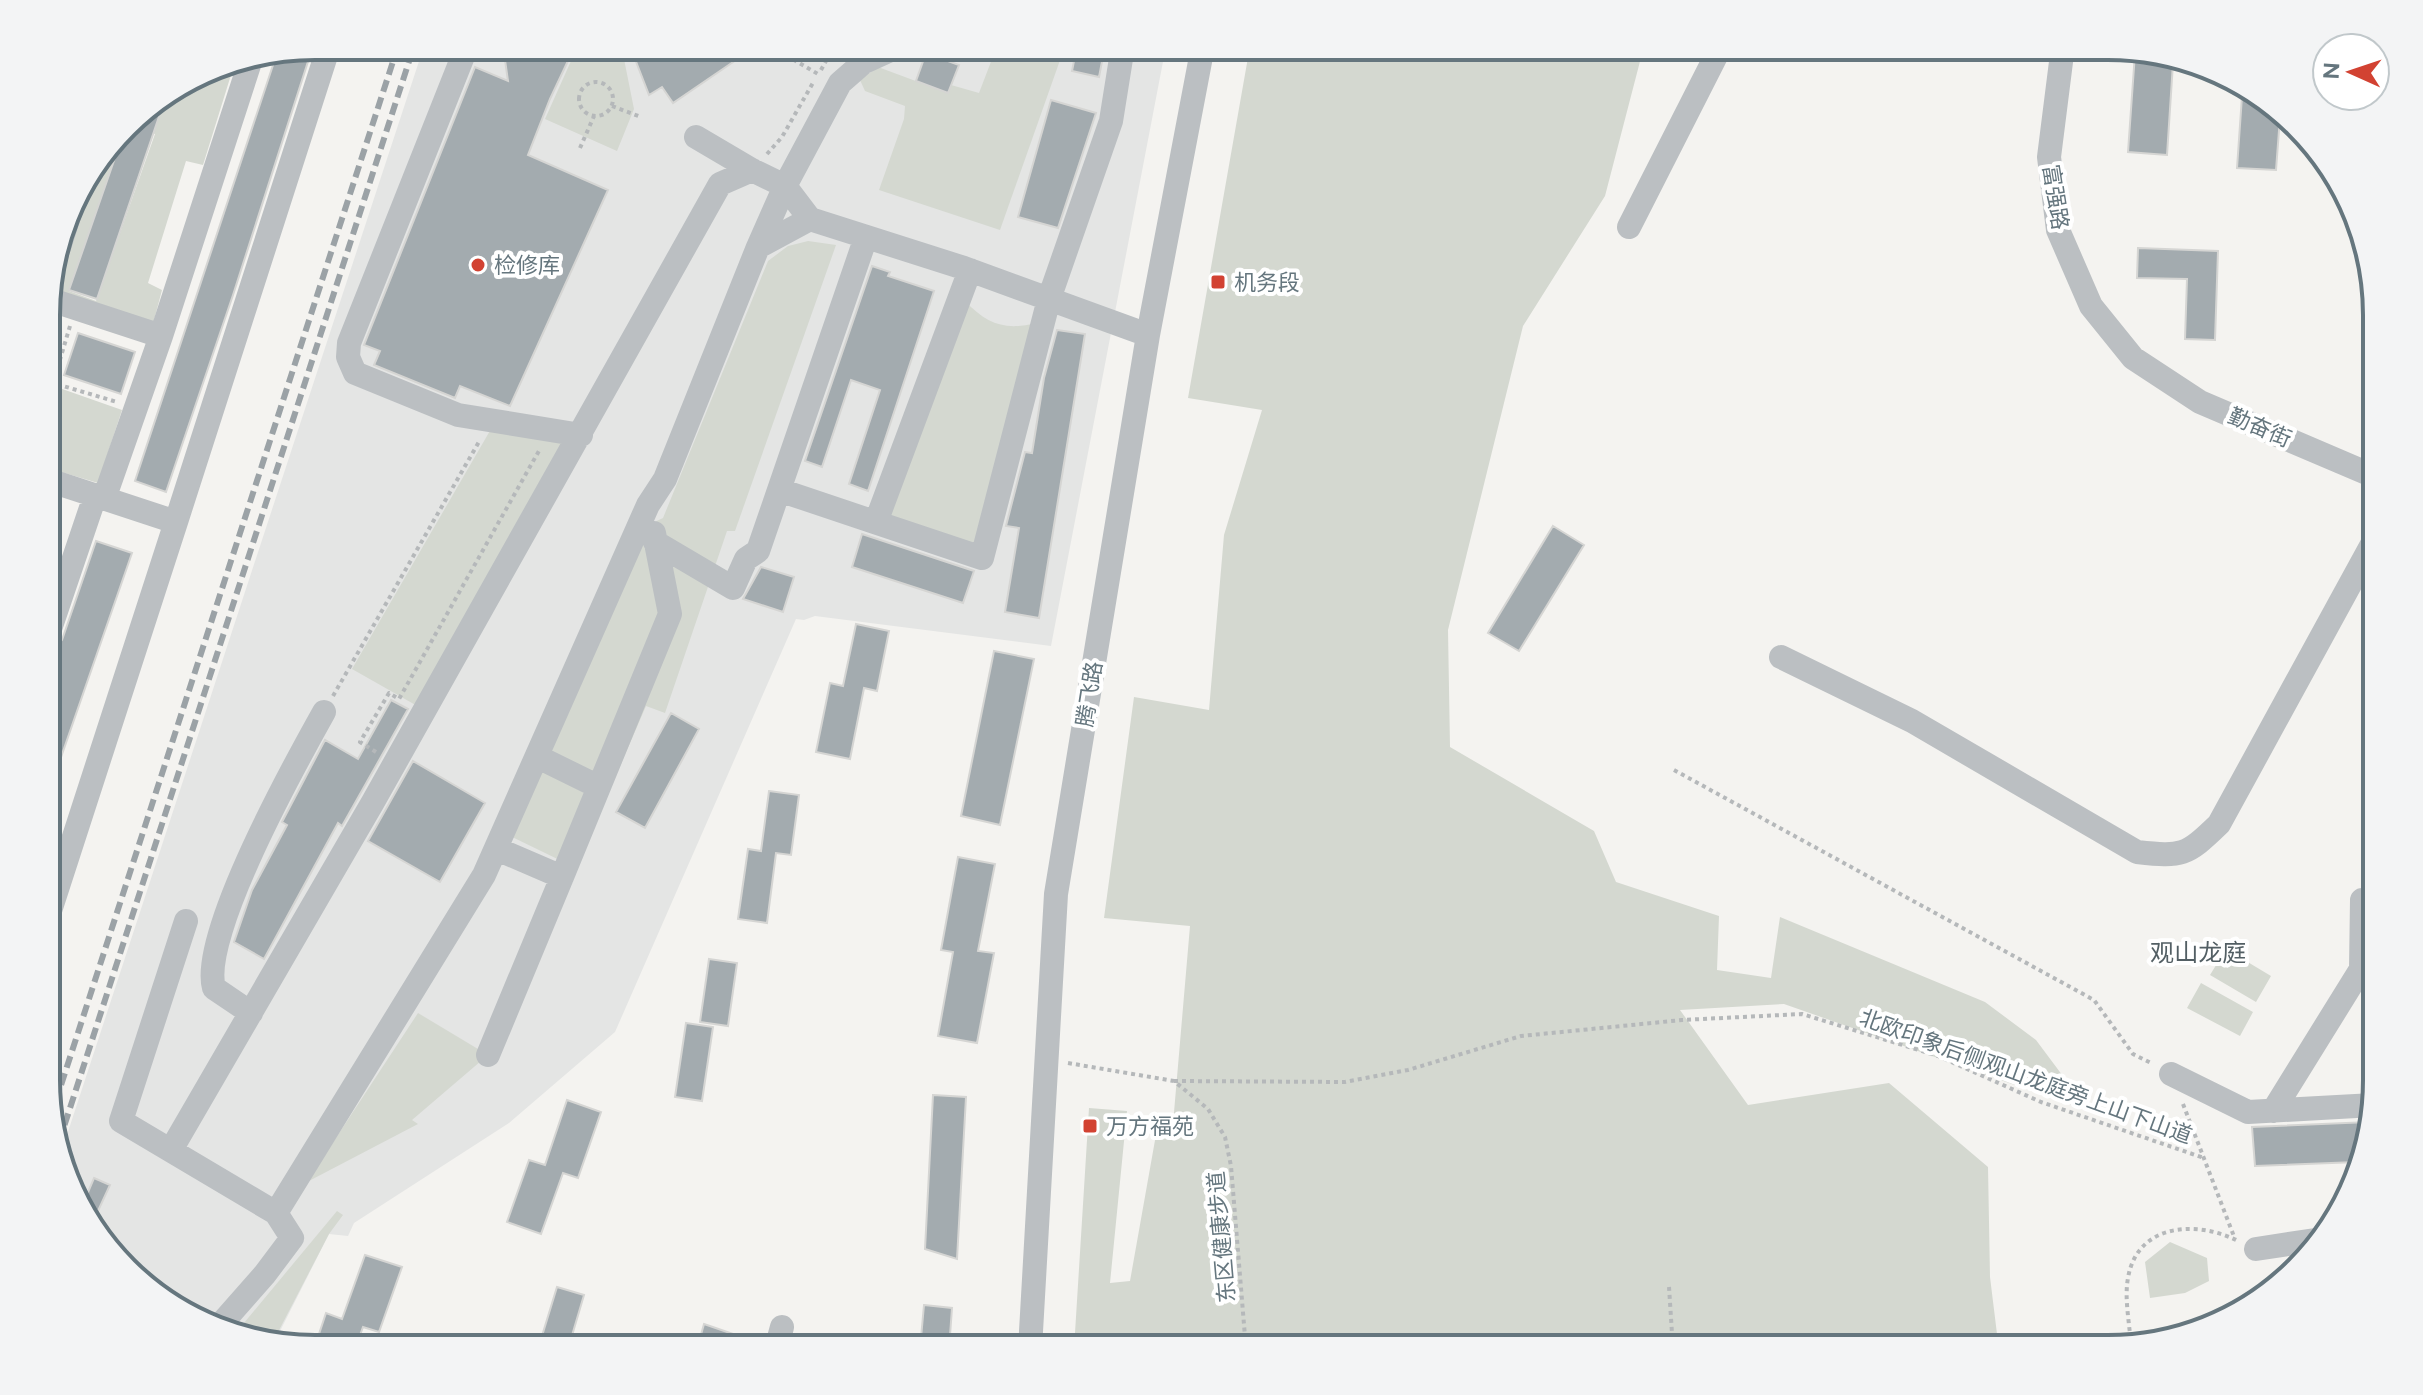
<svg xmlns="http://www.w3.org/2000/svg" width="2423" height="1395" viewBox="0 0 2423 1395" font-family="Figtree,'Noto Sans SC',sans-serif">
<rect width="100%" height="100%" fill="#f4f3f0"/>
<path fill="#e4e5e4" d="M424,46H1166L1051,646L815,616L804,620L796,619L615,1032L509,1123L354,1223L348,1236L329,1234L276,1339L181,1313L92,1230L62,1150Z"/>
<path fill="#d4d8d0" d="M997,46H1065L1000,230L879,190L904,119L905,106L865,91L860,80L878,67L948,93L951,85L979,93Z
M1250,46H1299L1335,52L1338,46H1644L1605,196L1523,326L1448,630L1450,747L1594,831L1616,882L1719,916L1717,970L1771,978L1780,917L1985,1002L2036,1040L2089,1111L1784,1004L1680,1010L1748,1105L1889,1083L1988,1167L1990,1277L1997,1334L2097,1340V1348L1074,1349L1089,1108L1127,1111L1110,1283L1130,1281L1157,1129L1173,1124L1190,926L1104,918L1134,697L1209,710L1224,535L1262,410L1188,398Z
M623,54L634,109L617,151L545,119L571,61Z
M235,62L203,165L186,161L148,283L162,290L153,324L48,289L74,196L125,129L69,291L96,301L155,134L129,124L137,113L152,104L162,107C170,84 211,67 235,62Z
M808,241L836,245L735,531H727L665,713L646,706L576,868L508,835L644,527L663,518L768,261L788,246Z
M965,301C987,324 1005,331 1036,323L974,546L884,518Z
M48,384L122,410L98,483L48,468Z
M491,429L570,443L419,707L352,669Z
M2226,949L2271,976L2256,1002L2210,975Z
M2201,983L2253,1012L2240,1036L2187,1008Z
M418,1013L488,1055L412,1120L418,1124L307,1182Z
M337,1211L343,1215L329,1234L275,1338L239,1329Z
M2170,1242L2207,1258L2209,1281L2185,1293L2150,1298L2145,1262Z"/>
<path fill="#a3abaf" stroke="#d5d5d3" stroke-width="2" d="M313,46L233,295L166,492L135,481L277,53Z
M503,46H575L550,99L528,155L608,190L510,406L460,386L455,398L374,365L380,351L364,345L475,67L508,81Z
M630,46H727L736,60L673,103L662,87L649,95Z
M1077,46H1105L1099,77L1072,71Z
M926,53L959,65L948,93L916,81Z
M2135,53L2173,63L2167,155L2128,152Z
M2243,82L2280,117L2276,170L2237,168Z
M166,96L97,299L69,290L125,129L137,113Z
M1051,100L1096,113L1058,228L1018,217Z
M2138,248L2218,251L2215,340L2185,339L2187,279L2137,278Z
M872,266L890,272L888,276L934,291L868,491L849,484L880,390L851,380L822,467L805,461Z
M1057,330L1085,334L1039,618L1005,612L1019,528L1006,526L1025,452L1032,453L1044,378Z
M78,333L135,352L121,394L64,375Z
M1553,526L1584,545L1519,651L1488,633Z
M862,534L974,571L963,603L852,567Z
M96,541L132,553L51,786H48V665L54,648L62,640Z
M761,567L794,577L783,612L743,599Z
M856,624L889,631L877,691L864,688L850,759L816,752L830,683L843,686Z
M994,651L1034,659L1000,825L961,816Z
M391,700L408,709L342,826L338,823L264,959L234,942L252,890L287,825L282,822L325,740L358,759Z
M671,713L699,729L645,828L616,812Z
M413,761L485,803L440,882L368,841Z
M769,791L799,795L791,855L776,853L767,923L738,919L748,849L761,851Z
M958,857L995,864L978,951L994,953L977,1043L938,1036L953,952L941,950Z
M709,959L737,963L728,1026L700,1022Z
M686,1023L713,1027L702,1101L675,1097Z
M933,1095L966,1097L957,1259L925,1249Z
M567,1100L601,1112L578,1178L563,1173L541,1234L507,1222L529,1160L545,1165Z
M2369,1122L2357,1162L2255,1166L2252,1127Z
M94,1178L110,1185L98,1211L83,1204Z
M365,1255L402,1267L379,1332L363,1327L355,1349H314L326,1313L342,1319Z
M557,1287L584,1295L568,1349H538Z
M924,1305L952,1308L949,1349H920Z
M704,1324L762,1344L761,1349H697Z"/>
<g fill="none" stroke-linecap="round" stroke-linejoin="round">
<path stroke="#b5b8ba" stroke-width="4" stroke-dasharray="4 4" stroke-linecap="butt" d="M775,46V49L818,74
M821,70L834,46
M579 99a17 17 0 1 1 34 0a17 17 0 1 1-34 0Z
M612,106L641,117
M580,148L594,116
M767,154L782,137L814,81
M70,326L53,383L117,402
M48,364L56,372
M333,696L480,440
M376,752L360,742L389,693L399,699L540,449
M1674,770L2094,1000L2133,1054L2153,1064
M1068,1063L1174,1081L1208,1109L1225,1137L1231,1166L1246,1349
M1174,1081L1345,1082L1408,1070L1521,1036L1682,1020L1802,1014L1938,1056L2041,1102L2204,1158
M2183,1104L2235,1239
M1669,1287L1673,1349
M2131,1347C2130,1325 2124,1299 2128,1278C2137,1224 2195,1220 2236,1240"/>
<path stroke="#bbbfc2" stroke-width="24" d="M467,46L349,343L348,357L355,373L458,415L581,435
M2063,46L2049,157L2058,230L2091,306L2133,358L2200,402L2376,477
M696,137L752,170L785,186L810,219L758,247
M810,219L964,268L1148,335
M1629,227L1721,46
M48,282L77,191
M48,299L161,336
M48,480L176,522L329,46
M779,490L982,558L1049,299L1111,121L1123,46
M104,499L161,336L251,59
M876,522L970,270
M655,542L733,588L746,559L758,551L866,237
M48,635L95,496
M1781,657L1912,721L2137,852C2182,857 2186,856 2219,824L2376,537
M538,757L599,787
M497,849L562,877L670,614L654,533
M2362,900L2361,969L2376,970
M48,917L176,522
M186,921L121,1121L276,1213
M251,1013L214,988C199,936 296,762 324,712
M488,1055L562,877
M2171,1074L2248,1112L2374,1105
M2273,1111L2361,969
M171,1150L373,802L720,184L752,170
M2256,1249L2315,1240
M221,1324L265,1274L292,1238L276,1213L484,875L648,505L665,479L758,247L785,186L840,83L864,62L899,46
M776,1349L782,1327
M1030,1349L1056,894L1148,335L1203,46"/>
<path stroke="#9ba2a6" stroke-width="6" stroke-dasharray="12 6" stroke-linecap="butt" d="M50,1119L398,46
M59,1142L414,46"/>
</g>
<g fill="#d24232" stroke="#fff" stroke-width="3">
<circle cx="478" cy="265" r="8"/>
<rect x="1210" y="274" width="16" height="16" rx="4"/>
<rect x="1082" y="1118" width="16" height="16" rx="4"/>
</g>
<g text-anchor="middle" stroke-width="8" stroke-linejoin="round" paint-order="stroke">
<g font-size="22" fill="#65767e" stroke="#fff">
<text transform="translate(2056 197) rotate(81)" y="8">富强路</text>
<text transform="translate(2260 427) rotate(23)" y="8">勤奋街</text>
<text transform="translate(1089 694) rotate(-81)" y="8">腾飞路</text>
<text transform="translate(2026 1076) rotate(20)" y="8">北欧印象后侧观山龙庭旁上山下山道</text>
<text transform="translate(1221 1237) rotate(-95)" y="8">东区健康步道</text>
</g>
<g font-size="22" fill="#65767e" stroke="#fff" text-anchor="start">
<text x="494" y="273">检修库</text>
<text x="1234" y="290">机务段</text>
<text x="1106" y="1134">万方福苑</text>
</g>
<g font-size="24" fill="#535f64" stroke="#fff">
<text x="2198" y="961">观山龙庭</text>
</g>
</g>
<path d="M0 0H2423V1395H0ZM315 60H2108A255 255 0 0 1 2363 315V1080A255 255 0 0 1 2108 1335H315A255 255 0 0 1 60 1080V315A255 255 0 0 1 315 60Z" fill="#f3f4f5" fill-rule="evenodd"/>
<path fill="none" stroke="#65767e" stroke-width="4" d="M315 60H2108A255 255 0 0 1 2363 315V1080A255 255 0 0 1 2108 1335H315A255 255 0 0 1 60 1080V315A255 255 0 0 1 315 60Z"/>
<g transform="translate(2351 72) rotate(273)"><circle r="38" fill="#ffffff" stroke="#c1c8cb" stroke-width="2"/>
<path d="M0-6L14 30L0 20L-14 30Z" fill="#d24232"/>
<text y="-12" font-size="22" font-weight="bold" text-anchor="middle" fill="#65767e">N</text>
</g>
</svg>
